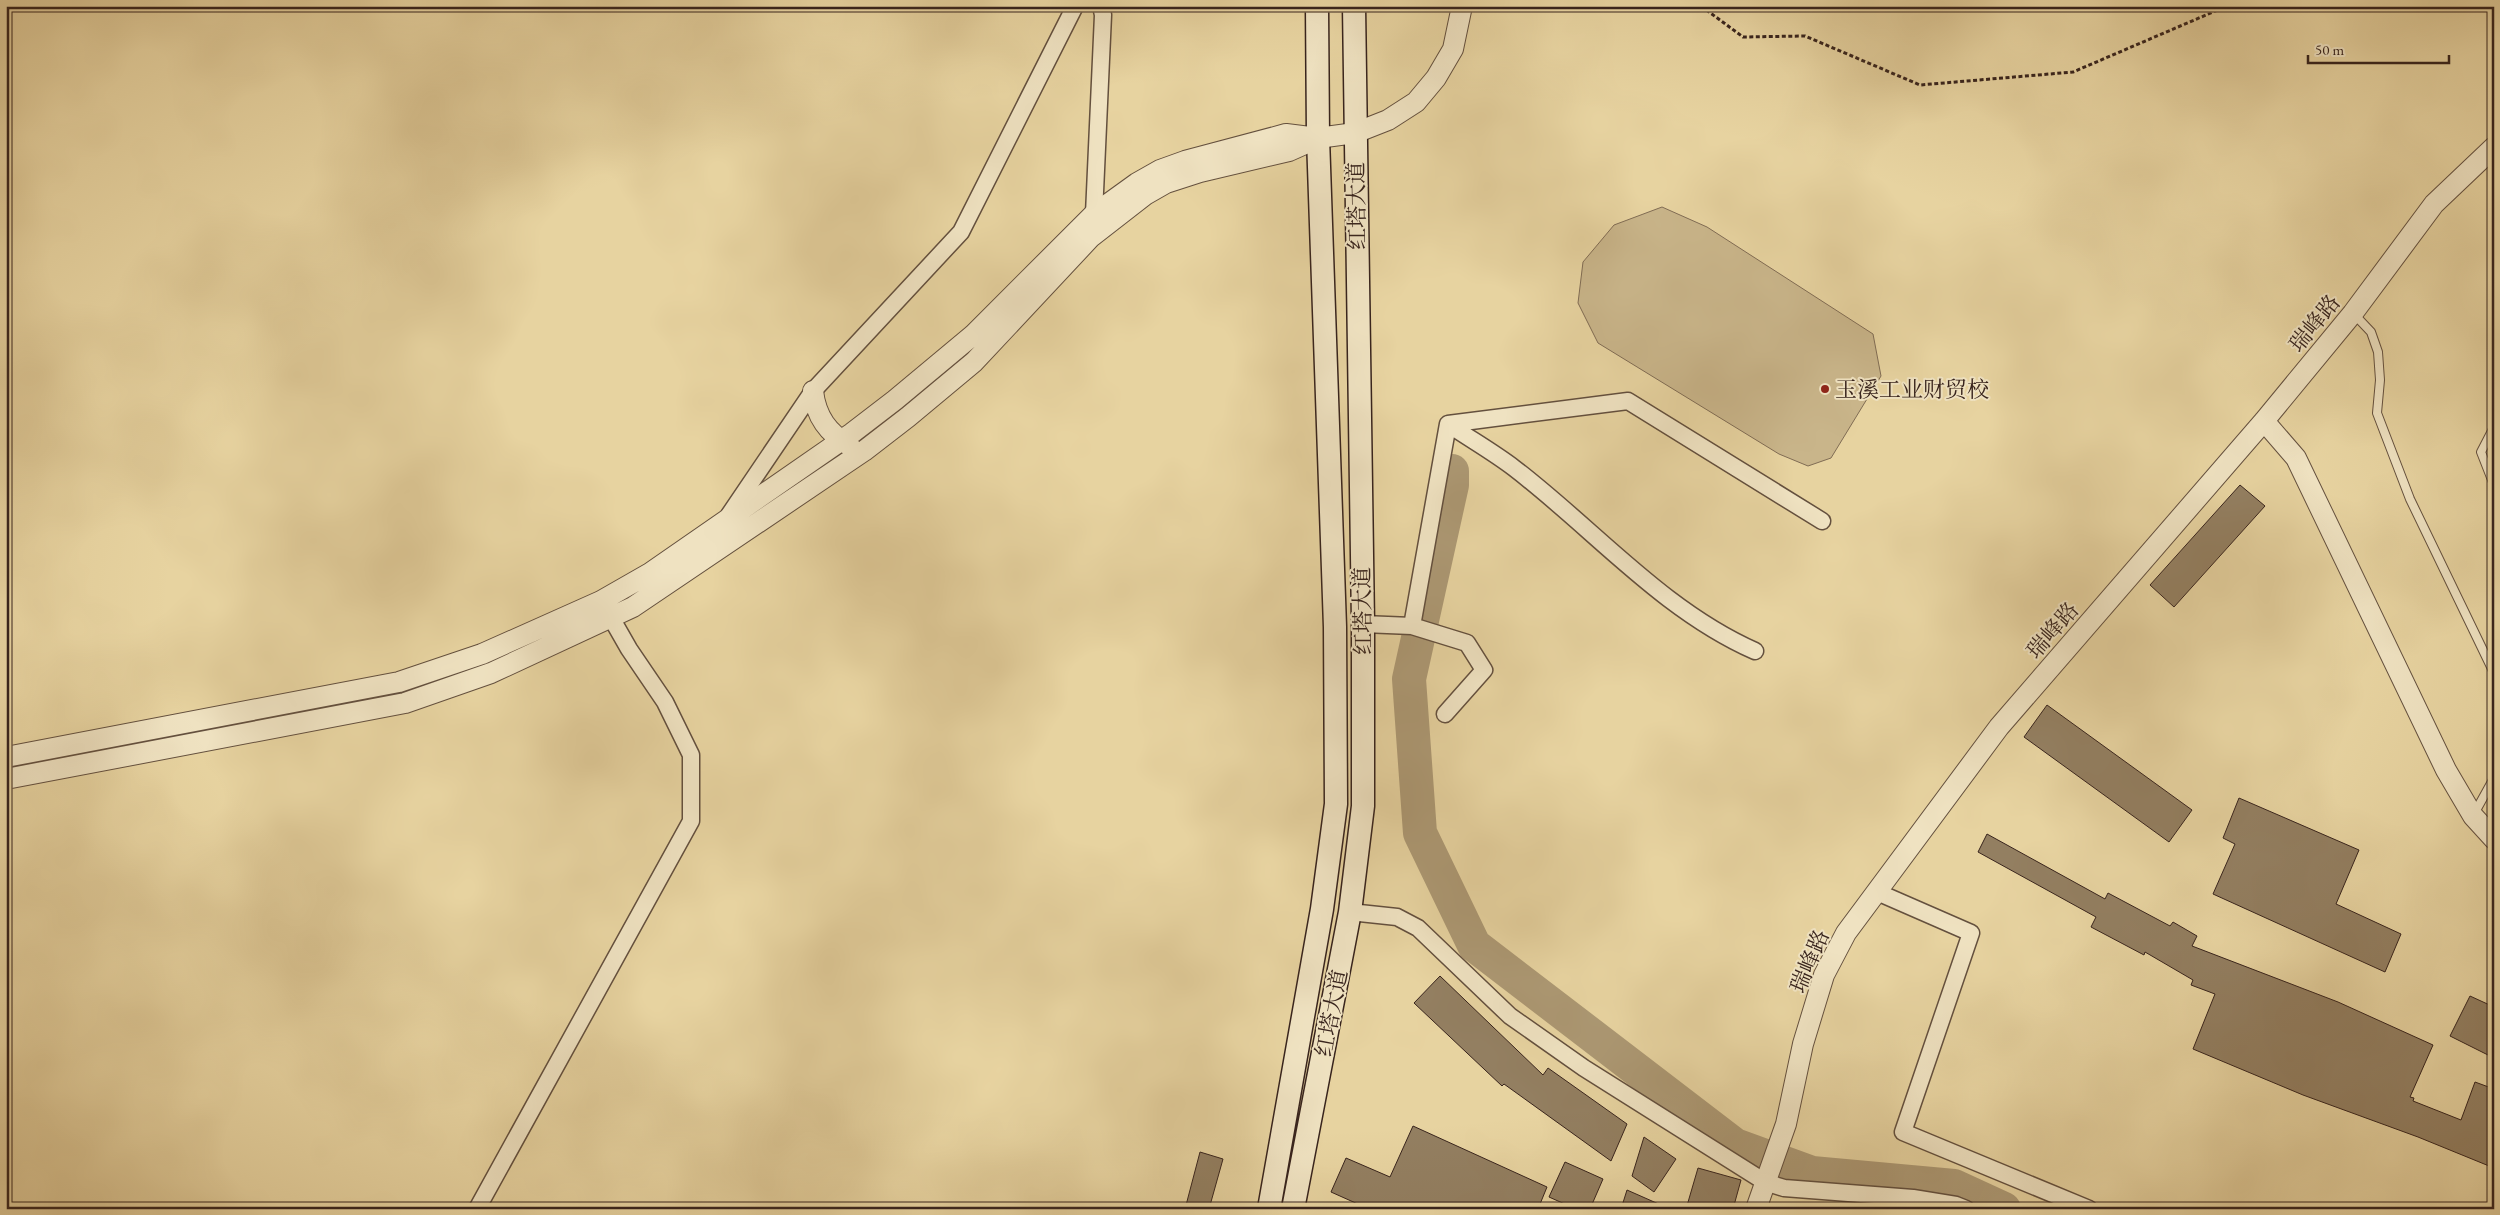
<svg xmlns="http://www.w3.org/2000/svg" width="2500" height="1215" viewBox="0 0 2500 1215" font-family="'EB Garamond','Noto Serif SC',serif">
<rect width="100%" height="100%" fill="#e7d3a0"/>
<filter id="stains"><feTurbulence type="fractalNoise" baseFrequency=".004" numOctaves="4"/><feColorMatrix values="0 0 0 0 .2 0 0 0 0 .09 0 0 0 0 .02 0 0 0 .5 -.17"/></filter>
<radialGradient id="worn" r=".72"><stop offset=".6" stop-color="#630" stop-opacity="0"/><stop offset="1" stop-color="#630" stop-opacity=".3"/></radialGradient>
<path fill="#c9b58a" stroke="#806c54" d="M1662,207L1707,227L1873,334L1881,376L1831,458L1808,466L1779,454L1598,343L1578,303L1583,262L1614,225Z"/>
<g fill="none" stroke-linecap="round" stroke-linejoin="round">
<path stroke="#ac9873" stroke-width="34" d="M1452,471V485L1409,679L1420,833L1474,945L1735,1145L1812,1173L1954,1186L2004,1209"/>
</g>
<path fill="#937f61" stroke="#38241d" d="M2240,485L2265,506L2174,607L2150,585Z
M2047,705L2192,810L2169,842L2024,737Z
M2239,798L2359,850L2336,904L2401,934L2385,972L2213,894L2235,844L2223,838Z
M1987,834L2105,899L2108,893L2170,926L2173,922L2197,936L2192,946L2338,1002L2433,1045L2410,1097L2414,1098L2413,1101L2461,1120L2475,1082L2494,1089V1168L2418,1137L2303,1095L2193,1049L2215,994L2191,985L2193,980L2145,952L2144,955L2091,927L2096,917L1978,852Z
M1440,976L1543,1075L1548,1068L1627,1124L1611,1161L1504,1084L1502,1086L1414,1003Z
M2470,996L2494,1007V1058L2450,1036Z
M1413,1126L1547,1187L1538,1209H1369L1331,1192L1346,1158L1390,1177Z
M1644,1137L1676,1159L1654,1192L1632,1176Z
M1200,1152L1223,1159L1209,1209H1185Z
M1565,1162L1603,1179L1590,1209H1576L1549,1197Z
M1698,1168L1741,1180L1733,1209H1686Z
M1627,1190L1670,1209H1621Z"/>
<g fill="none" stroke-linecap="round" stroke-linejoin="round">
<defs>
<path id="service" d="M2353,313L2371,332L2378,352L2380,380L2377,413L2410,499L2494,673
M2494,427L2481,452L2494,485
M2474,814L2494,778"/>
<path id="minor" d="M1096,220L1094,214L1103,15L1101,6
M1448,424L1628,401L1822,521
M729,515L813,391L961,232L1075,6
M1363,624L1412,626L1467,643L1484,670L1445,714
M1412,626L1448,424C1470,439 1493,452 1514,468C1594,529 1662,610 1755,651
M1877,892L1971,933L1903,1132L2089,1209
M1350,912L1397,917L1418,928L1510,1016L1584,1068L1765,1182L1784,1188L1913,1198L1956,1205L1966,1209
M477,1209L691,821V755L665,702L629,649L605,607"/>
<path id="tertiary" d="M813,391C816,417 828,433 850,446
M2264,421L2296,458L2446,770L2473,816L2494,839
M6,757L399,682L482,654L601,601L650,573L852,433L895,400L973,335L1094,214L1137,183L1160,170L1185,161L1286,134L1318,138
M6,779L405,703L491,673L633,607L864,451L908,417L974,362L1091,237L1145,195L1166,183L1200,172L1289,151L1318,138L1355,133L1388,120L1416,102L1436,78L1453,49L1462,6
M1756,1209L1786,1124L1803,1044L1824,975L1846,933L1999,727L2264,421L2353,313L2434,204L2494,147"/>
<path id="secondary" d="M1269,1209L1322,909L1336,804L1335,627L1318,138L1317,6
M1293,1209L1350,912L1363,806V624L1354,6"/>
</defs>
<use href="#service" stroke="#64503e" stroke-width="10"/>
<use href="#minor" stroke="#64503e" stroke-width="19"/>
<use href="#tertiary" stroke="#64503e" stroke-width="22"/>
<use href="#secondary" stroke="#38241d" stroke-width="25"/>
<path stroke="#38241d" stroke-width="3" stroke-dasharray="4 2.5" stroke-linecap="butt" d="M1701,6L1743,37L1805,36L1920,85L2073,72L2227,6"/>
<use href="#service" stroke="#efe2c1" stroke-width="8"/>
<use href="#minor" stroke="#efe2c1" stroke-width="16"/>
<use href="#tertiary" stroke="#efe2c1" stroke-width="20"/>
<use href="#secondary" stroke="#efe2c1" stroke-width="22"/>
</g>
<circle fill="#8f2418" stroke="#efe2c1" stroke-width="2" cx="1825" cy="389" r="5"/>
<g text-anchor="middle" stroke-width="4" stroke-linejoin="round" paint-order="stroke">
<g font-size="22" fill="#38241d" stroke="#efe2c1">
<text transform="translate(1356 206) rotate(-91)" y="8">红塔大道</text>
<text transform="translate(2314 323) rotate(-51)" y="8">瑞峰路</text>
<text transform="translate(1362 611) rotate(-91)" y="8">红塔大道</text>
<text transform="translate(2052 630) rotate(-49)" y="8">瑞峰路</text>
<text transform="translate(1809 961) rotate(-67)" y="8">瑞峰路</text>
<text transform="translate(1331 1013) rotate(-79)" y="8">红塔大道</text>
</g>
<g font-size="22" fill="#38241d" stroke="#efe2c1" text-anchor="start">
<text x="1835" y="397">玉溪工业财贸校</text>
</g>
</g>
<rect width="2500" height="1215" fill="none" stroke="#e7d3a0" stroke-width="25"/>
<rect x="8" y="8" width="2485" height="1200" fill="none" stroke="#38241d" stroke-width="2.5"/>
<rect x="12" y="12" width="2475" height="1190" fill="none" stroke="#38241d"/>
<path d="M2308 55v8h141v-8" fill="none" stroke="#38241d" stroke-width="2.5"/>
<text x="2315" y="55" font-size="15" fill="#38241d" stroke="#efe2c1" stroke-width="4" paint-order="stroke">50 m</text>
<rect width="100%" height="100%" filter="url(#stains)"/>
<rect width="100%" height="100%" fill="url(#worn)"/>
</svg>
